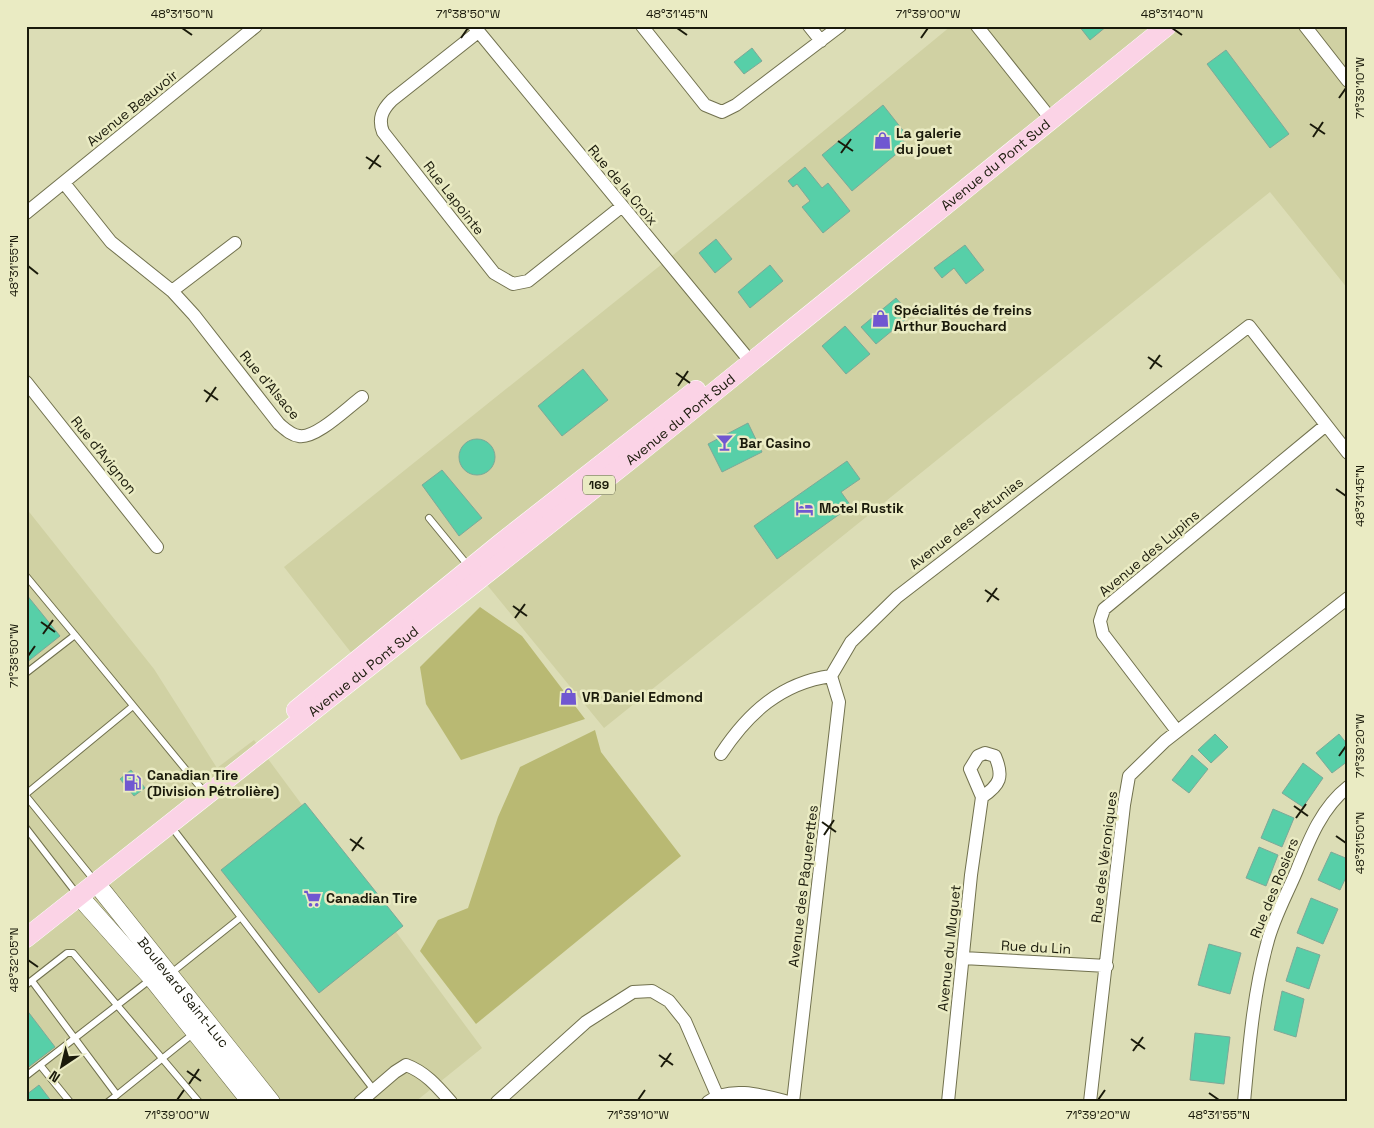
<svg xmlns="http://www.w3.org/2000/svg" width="1374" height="1128" viewBox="0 0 1374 1128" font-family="'Space Grotesk',sans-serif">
<rect width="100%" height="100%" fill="#dcddb6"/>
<path fill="#d0d1a3" d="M951,26H1348V289L1270,192L604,728L470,564L353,655L284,567L672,256Z
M26,508L154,669L217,768L254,740L482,1048L415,1102H26Z"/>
<path fill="#b9b973" d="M480,607L522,636L585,719L461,760L426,704L420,667Z
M595,730L601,752L681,856L476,1024L420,951L438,920L468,908L498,817L520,767Z"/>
<path fill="#57cfa8" stroke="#7ea898" d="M1079,26H1107L1090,40Z
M752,48L762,61L744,74L734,62Z
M1226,50L1289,134L1270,148L1207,64Z
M883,105L905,133L901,138L907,145L852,191L822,155Z
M805,167L822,188L828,183L850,211L823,233L802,207L810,201L797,184L793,187L788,181Z
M716,239L732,259L715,273L699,253Z
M965,245L984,270L966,284L954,268L942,278L934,268Z
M770,265L783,281L750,308L738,292Z
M896,298L911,315L876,344L861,327Z
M845,326L870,354L846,374L822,346Z
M583,369L608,400L562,436L538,406Z
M748,423L762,452L722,472L708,444Z
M459 457a18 18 0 1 1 36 0a18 18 0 1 1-36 0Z
M847,461L860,479L841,492L851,506L777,559L754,526Z
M442,470L482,518L459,536L422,485Z
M26,594L60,636L26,663Z
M1215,734L1228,747L1211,763L1198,750Z
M1339,734L1348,745V761L1332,773L1316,753Z
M1192,755L1208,769L1189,793L1172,780Z
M1303,763L1323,778L1303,807L1282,793Z
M131,770L145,788L134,796L120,779Z
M305,803L403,926L319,993L221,870Z
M1273,809L1294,818L1282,847L1261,838Z
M1259,847L1278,855L1266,886L1246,878Z
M1331,852L1348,859V873L1340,890L1318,880Z
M1311,898L1338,909L1323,944L1297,933Z
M1209,944L1241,953L1230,994L1198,985Z
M1297,947L1320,955L1309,989L1286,981Z
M1282,991L1304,999L1296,1037L1274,1030Z
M26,1009L55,1047L26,1069Z
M1195,1033L1230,1037L1224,1084L1190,1080Z
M39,1085L52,1102H26V1095Z"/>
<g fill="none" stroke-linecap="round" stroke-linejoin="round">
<defs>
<path id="lane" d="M429,518L470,568
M26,576L75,635
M26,673L75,635L205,793
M26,794L133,706
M26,796L94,880
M170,825L374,1090
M26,828L77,894
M170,974L240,918
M32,981L117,1095L194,1033
M26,985L67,953H73L199,1102
M40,1065L70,1102
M26,1076L151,979
M108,1102L117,1095"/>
<path id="street" d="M474,26L750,361
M642,26L705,105L722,112L736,105L840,26
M809,26L821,41
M977,26L1051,119
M1305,26L1348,81
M478,32L392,100C382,110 378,119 383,132L494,273L513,284L528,281L621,207
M64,183L111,242L172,291L194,315L279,424C285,429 291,435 299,436C316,439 348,407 362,397
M26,213L256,26
M172,291L235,243
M26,382L157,547
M1177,731L1103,634L1100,621L1104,609L1326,425
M721,754C748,713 781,683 831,676L851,642L897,597L1249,326L1348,453
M963,958L1107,966
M360,1102L395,1072L406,1065C425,1072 437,1086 451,1102
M497,1102L586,1022L633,992L652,991L669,1001L685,1021L717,1095
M708,1102C730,1085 765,1096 789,1102
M793,1102L839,702L831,676
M948,1102L971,875L982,797L970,769L978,756L985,753L995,756C1004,777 1000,785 982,797
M1090,1102L1124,805L1129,776L1165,741L1348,598
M1244,1102C1249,1049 1253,995 1267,944C1273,919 1287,894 1297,870C1309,840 1322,807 1348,787"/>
<g id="secondary">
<path id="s1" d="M96,883L271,1102"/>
<path d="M79,896L152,978L251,1102"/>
</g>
<g id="primary">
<path d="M296,710L501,543L696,390"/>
<path id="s2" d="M26,938L635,456L1167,26"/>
</g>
</defs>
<use href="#lane" stroke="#71714e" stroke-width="8"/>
<use href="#street" stroke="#71714e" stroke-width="14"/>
<use href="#secondary" stroke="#71714e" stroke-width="19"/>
<use href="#primary" stroke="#fff" stroke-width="20"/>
<use href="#lane" stroke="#fff" stroke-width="6"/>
<use href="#street" stroke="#fff" stroke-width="12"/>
<use href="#secondary" stroke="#fff" stroke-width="18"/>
<use href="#primary" stroke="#fbd3e6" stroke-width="19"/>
</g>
<path fill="none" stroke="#1a1a0b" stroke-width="2" d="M182,28L192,35M677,28L687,35M1172,28L1182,35M461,38L468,28M921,38L928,28M1339,98L1346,88M1310,124L1325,134M1313,137L1323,122M838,141L853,151M841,153L851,139M366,157L381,167M369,169L379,155M28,266L38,274M1148,357L1162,367M1150,369L1160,355M676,373L690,383M678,386L688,371M204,390L218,400M206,402L216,387M1336,489L1346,496M985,590L999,600M987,602L997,588M513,606L527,616M515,618L525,604M41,622L55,632M43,634L53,620M28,656L35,646M1339,756L1346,746M1294,806L1308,816M1296,818L1306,804M822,822L836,832M824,835L834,820M1336,836L1346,843M350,839L364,849M352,851L362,837M28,960L38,967M1131,1039L1145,1049M1133,1051L1143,1037M659,1055L673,1065M661,1067L671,1053M187,1071L201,1081M189,1084L199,1069M1209,1093L1219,1100M177,1100L184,1090M638,1100L645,1090M1098,1100L1105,1090"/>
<defs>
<symbol id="shop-bare" viewBox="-9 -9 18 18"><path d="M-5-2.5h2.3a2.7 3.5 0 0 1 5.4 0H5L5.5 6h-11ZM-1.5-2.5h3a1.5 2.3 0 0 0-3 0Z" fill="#7057d1" stroke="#eaebc3" stroke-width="2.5" paint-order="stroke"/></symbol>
<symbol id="bar-bare" viewBox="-9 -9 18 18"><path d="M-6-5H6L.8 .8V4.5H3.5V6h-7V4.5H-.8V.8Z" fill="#7057d1" stroke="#eaebc3" stroke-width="2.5" paint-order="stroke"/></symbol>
<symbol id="hotel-bare" viewBox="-9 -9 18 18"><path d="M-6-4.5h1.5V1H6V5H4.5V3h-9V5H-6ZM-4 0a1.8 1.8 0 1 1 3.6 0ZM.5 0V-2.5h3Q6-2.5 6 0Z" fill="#7057d1" stroke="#eaebc3" stroke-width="2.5" paint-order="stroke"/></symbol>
<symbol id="fuel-bare" viewBox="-9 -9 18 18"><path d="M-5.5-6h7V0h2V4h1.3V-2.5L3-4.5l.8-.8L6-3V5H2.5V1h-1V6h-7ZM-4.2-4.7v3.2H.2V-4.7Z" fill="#7057d1" stroke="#eaebc3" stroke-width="2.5" paint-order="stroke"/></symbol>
<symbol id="supermarket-bare" viewBox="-9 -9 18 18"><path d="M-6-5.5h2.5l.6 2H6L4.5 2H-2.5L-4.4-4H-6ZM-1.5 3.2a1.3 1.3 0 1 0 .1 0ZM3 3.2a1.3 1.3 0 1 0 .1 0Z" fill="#7057d1" stroke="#eaebc3" stroke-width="2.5" paint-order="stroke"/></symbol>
</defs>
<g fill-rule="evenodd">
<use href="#shop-bare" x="870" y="128" width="25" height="25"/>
<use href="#shop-bare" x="868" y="306" width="25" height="25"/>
<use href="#bar-bare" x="712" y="430" width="25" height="25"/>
<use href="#hotel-bare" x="792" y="496" width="25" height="25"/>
<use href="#shop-bare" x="556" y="684" width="25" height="25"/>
<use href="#fuel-bare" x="120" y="770" width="25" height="25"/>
<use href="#supermarket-bare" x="300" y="886" width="25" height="25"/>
</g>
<g text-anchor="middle" stroke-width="5" stroke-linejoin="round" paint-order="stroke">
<rect fill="#eaebc3" stroke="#585942" stroke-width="1" x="583" y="475.5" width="32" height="19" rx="4"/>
<g font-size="12" font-weight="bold" fill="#1a1a0b">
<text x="599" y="489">169</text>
</g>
<g font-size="14" fill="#1a1a0b" stroke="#eaebc3">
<text transform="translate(132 108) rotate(-39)" y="5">Avenue Beauvoir</text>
<text dy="5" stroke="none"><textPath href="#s2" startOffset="1240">Avenue du Pont Sud</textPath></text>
<text transform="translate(623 185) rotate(50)" y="5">Rue de la Croix</text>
<text transform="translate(454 198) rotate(52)" y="5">Rue Lapointe</text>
<text transform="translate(270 385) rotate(50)" y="5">Rue d'Alsace</text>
<text dy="5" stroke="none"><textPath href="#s2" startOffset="835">Avenue du Pont Sud</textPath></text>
<text transform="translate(104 455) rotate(51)" y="5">Rue d'Avignon</text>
<text transform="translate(966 523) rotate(-38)" y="5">Avenue des Pétunias</text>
<text transform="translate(1149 553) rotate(-40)" y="5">Avenue des Lupins</text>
<text dy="5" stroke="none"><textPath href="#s2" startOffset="430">Avenue du Pont Sud</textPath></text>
<text transform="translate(1104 857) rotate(-83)" y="5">Rue des Véroniques</text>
<text transform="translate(803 886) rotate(-83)" y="5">Avenue des Pâquerettes</text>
<text transform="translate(1274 888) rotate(-68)" y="5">Rue des Rosiers</text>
<text transform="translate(1036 947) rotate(3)" y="5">Rue du Lin</text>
<text transform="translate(949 948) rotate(-84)" y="5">Avenue du Muguet</text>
<text dy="5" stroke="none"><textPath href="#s1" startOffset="140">Boulevard Saint-Luc</textPath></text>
</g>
<g font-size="14" font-weight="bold" fill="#1a1a0b" stroke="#eaebc3" text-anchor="start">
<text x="896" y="138">La galerie<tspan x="896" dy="16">du jouet</tspan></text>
<text x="894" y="315">Spécialités de freins<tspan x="894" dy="16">Arthur Bouchard</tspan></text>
<text x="739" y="448">Bar Casino</text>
<text x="819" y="513">Motel Rustik</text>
<text x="582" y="702">VR Daniel Edmond</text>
<text x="147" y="780">Canadian Tire<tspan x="147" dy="16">(Division Pétrolière)</tspan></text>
<text x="326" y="903">Canadian Tire</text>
</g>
</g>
<rect width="1374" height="1128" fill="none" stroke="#eaebc3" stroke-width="55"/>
<g transform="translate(62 1066) rotate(215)" stroke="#eaebc3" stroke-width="4" paint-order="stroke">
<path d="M0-4L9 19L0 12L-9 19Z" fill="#1a1a0b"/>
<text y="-8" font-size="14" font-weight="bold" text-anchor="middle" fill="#1a1a0b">N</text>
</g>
<rect x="28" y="28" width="1318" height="1072" fill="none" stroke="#1a1a0b" stroke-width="2"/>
<g font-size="12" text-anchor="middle" fill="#1a1a0b">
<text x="182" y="18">48°31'50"N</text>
<text x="468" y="18">71°38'50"W</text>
<text x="677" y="18">48°31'45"N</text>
<text x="928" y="18">71°39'00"W</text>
<text x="1172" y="18">48°31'40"N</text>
<text transform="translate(1360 88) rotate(-90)" y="4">71°39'10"W</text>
<text transform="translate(14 266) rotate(-90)" y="4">48°31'55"N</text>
<text transform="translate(1360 496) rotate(-90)" y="4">48°31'45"N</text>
<text transform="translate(14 656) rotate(-90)" y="4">71°38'50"W</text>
<text transform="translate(1360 746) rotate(-90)" y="4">71°39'20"W</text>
<text transform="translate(1360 843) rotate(-90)" y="4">48°31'50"N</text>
<text transform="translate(14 960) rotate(-90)" y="4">48°32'05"N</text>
<text x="177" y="1119">71°39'00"W</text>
<text x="638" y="1119">71°39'10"W</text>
<text x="1098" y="1119">71°39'20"W</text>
<text x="1219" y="1119">48°31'55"N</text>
</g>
</svg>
